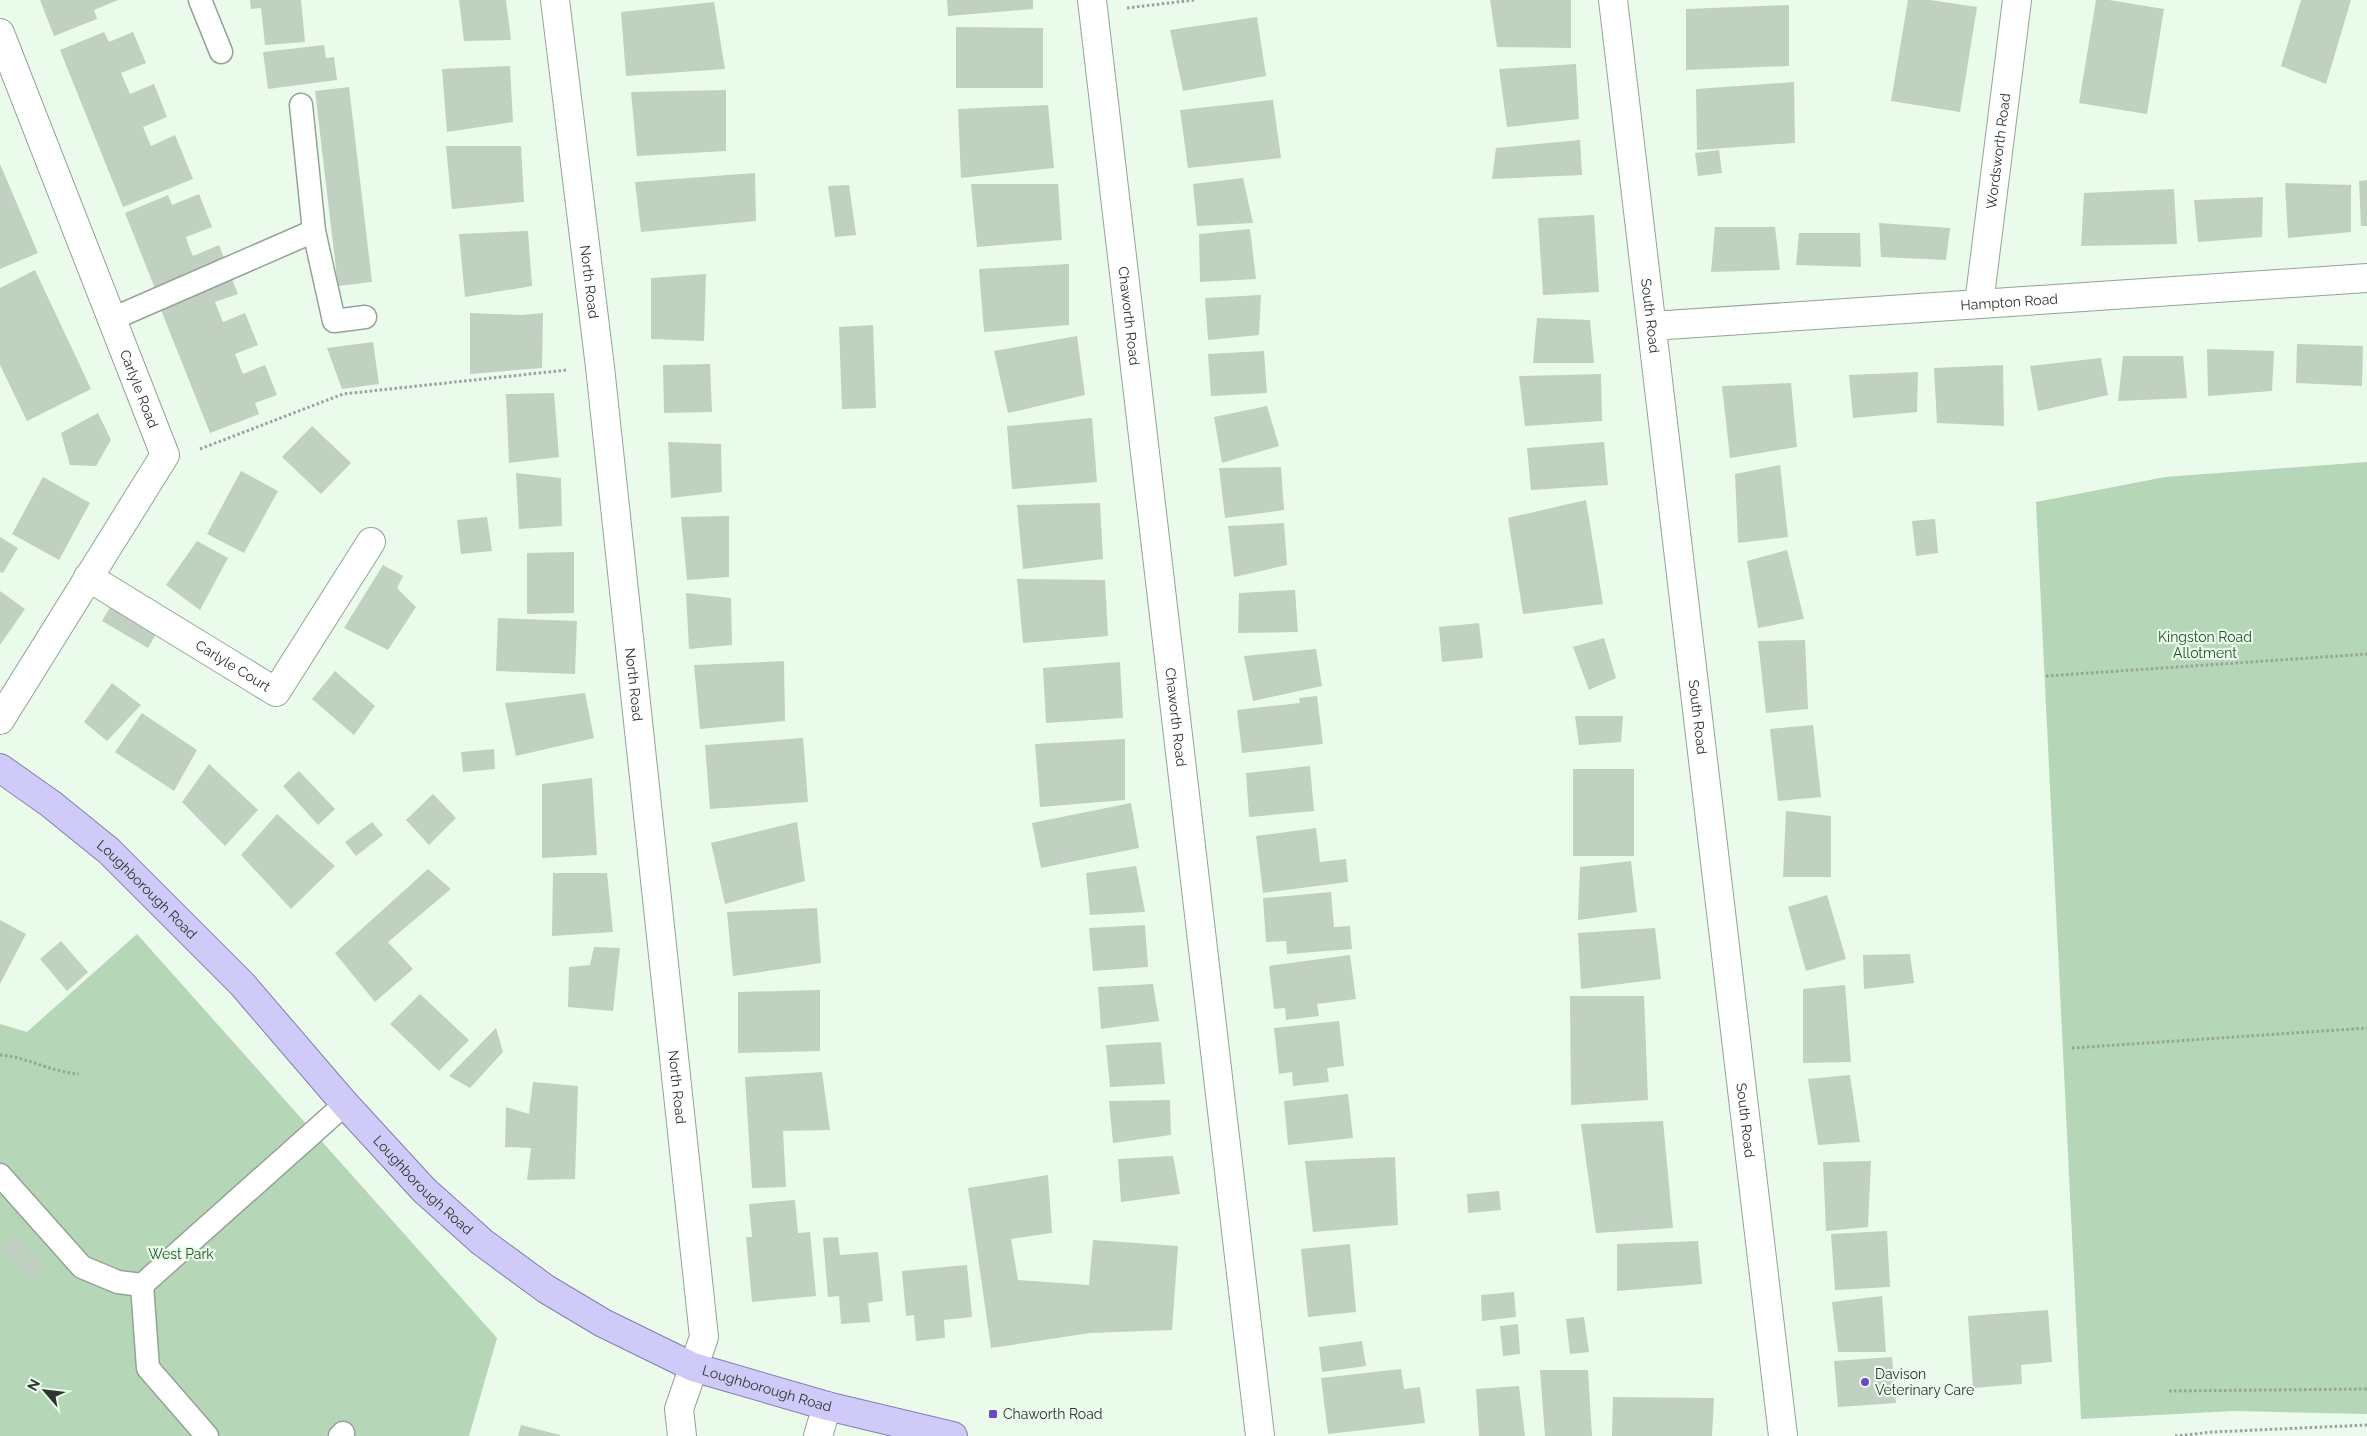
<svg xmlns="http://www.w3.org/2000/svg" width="2367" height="1436" viewBox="0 0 2367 1436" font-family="Raleway,sans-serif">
<rect width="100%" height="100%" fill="#ebfbeb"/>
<path fill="#b6d6b8" d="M2367,462V1414L2234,1411L2081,1419L2036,502L2165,477Z
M137,934L497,1338L469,1436H0V1024L27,1032Z"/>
<path fill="#c0d0c1" d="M40,0H118L94,10L97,19L54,36Z
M250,0H301L305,42L265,45L261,8L251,9Z
M459,0H506L511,40L464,41Z
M947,0H1033V9L948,16Z
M1490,0H1571V48L1497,47Z
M1908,0H1930L1977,7L1960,112L1891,101Z
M2096,0H2109L2164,9L2147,114L2079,103Z
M2301,0H2351L2326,84L2281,66Z
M714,2L725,69L626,76L621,12Z
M1789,5V66L1686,70V9Z
M1257,17L1266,76L1183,91L1170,30Z
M956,27L1043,28V88H956Z
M104,32L109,42L133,32L146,63L121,73L130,94L154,84L167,117L143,127L151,146L175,135L193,179L123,207L60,50Z
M324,45L326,58L334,57L337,80L268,89L263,52Z
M1576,64L1579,119L1507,127L1499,69Z
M510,66L513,122L447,132L442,69Z
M1794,82L1795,143L1697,150L1696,89Z
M349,87L372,282L338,286L315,91Z
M726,90V151L637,156L631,92Z
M1273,100L1281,158L1188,168L1180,110Z
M1048,105L1054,168L961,178L958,109Z
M1580,140L1582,175L1492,179L1496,148Z
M446,146H521L524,202L452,209Z
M1719,150L1722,173L1698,176L1695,153Z
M0,164L38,253L0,269Z
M755,173L756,221L641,232L635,182Z
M1243,178L1253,223L1197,226L1193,184Z
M2367,180V226H2361L2359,181Z
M2285,183L2351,185V232L2288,238Z
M971,184H1058L1062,240L977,247Z
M849,185L856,235L835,237L828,186Z
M2174,189L2177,244L2081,246L2084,193Z
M199,194L212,227L186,237L189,247L193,256L219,245L226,263L156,291L125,213L168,195L172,205Z
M2263,197L2262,237L2198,242L2194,200Z
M1594,215L1599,292L1543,295L1538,218Z
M1879,223L1950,228L1946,260L1881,257Z
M1715,227H1775L1780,270L1711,272Z
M1250,229L1256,279L1200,282L1199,234Z
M528,231L532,286L465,297L459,234Z
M1799,233H1860L1861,267L1796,265Z
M1069,264V325L984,332L979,269Z
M35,270L91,389L27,421L0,365V288Z
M706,274L704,341L651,339V278Z
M231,277L238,294L215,302L223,322L245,313L258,345L235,354L243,374L265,365L277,395L255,403L259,414L210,433L159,305Z
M1261,295L1259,335L1208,340L1205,298Z
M470,313L522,315L543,313L542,368L470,374Z
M1537,318L1590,320L1594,363H1533Z
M873,325L876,408L842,409L839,327Z
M1077,336L1085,395L1008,413L994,351Z
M373,342L379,384L342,389L327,348Z
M2297,344L2363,346L2362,386L2296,383Z
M2207,349L2274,351L2272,391L2208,396Z
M1264,351L1267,393L1211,396L1208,354Z
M2123,356H2183L2187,398L2118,401Z
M2101,358L2108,395L2038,411L2030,366Z
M710,364L712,412L664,413L663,365Z
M2003,365L2004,426L1937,423L1934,368Z
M1918,372L1917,412L1853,418L1849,375Z
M1601,374L1602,421L1525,426L1519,376Z
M1791,383L1797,447L1730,458L1722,386Z
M554,393L559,457L509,463L506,394Z
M1267,406L1279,446L1222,463L1214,417Z
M98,413L111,440L96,466L70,465L61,433Z
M1092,418L1097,482L1012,489L1007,426Z
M312,426L351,463L321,494L282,457Z
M668,442L721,444L722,492L671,498Z
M1604,442L1608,485L1531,490L1527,448Z
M1780,465L1788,537L1738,543L1735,474Z
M1281,467L1284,510L1225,518L1219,468Z
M241,471L278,491L244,553L207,534Z
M516,473L561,478L562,526L519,529Z
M43,477L90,503L59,560L12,534Z
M1586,500L1603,604L1523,614L1508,518Z
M1100,503L1103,559L1023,569L1017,505Z
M729,516V577L687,580L681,517Z
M487,517L492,551L461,554L457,520Z
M1935,519L1938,553L1916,556L1912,521Z
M1284,523L1287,565L1234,577L1228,526Z
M0,537L18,548L3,573L0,572Z
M197,541L228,558L200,610L166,585Z
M1787,550L1804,619L1758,628L1747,561Z
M574,552V613L527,614V553Z
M383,565L403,576L397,588L416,607L388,650L344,628Z
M1017,579L1105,580L1108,636L1023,643Z
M1295,590L1298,632L1238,633L1239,593Z
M0,591L25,609L0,645Z
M686,593L731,598L732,645L689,649Z
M112,604L158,631L148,648L102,621Z
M498,618L577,621L575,674L496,671Z
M1479,623L1483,658L1442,662L1439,627Z
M1604,638L1616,678L1589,690L1573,647Z
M1805,640L1808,709L1766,713L1758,641Z
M1316,649L1322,686L1253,701L1244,656Z
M784,661L785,721L700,729L694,665Z
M1120,662L1123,718L1046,723L1043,668Z
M335,671L375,706L354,735L312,699Z
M112,683L141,705L107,741L84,722Z
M585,693L594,738L516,756L505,703Z
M1317,696L1323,744L1242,753L1237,710L1300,703L1299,698Z
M142,713L197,750L174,791L115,752Z
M1575,716H1623L1621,742L1579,745Z
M1813,725L1821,797L1778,801L1770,729Z
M803,738L808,802L710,809L705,745Z
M1125,739V800L1040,807L1035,744Z
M494,749L495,769L463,772L461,752Z
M209,764L258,810L225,846L182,802Z
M1310,766L1314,811L1249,817L1246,773Z
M1573,769H1634V856H1573Z
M299,771L335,809L318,825L283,786Z
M592,778L597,855L542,858V784Z
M433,794L456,818L429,845L406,820Z
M1131,803L1139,848L1041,868L1032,823Z
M1786,811L1831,816V877H1783Z
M277,814L335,866L291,909L241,855Z
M372,822L383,835L356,856L345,842Z
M797,822L805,881L725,904L711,843Z
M1316,828L1320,862L1346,859L1348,882L1263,893L1256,836Z
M1631,861L1637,912L1578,920L1580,867Z
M1136,866L1145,912L1090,915L1086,873Z
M428,869L451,889L388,942L413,969L375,1002L335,953Z
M553,873H607L613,932L552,936Z
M1331,892L1334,927L1350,926L1352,949L1287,954L1286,941L1266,942L1263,898Z
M1827,895L1846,959L1806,971L1788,907Z
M817,908L821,963L733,976L727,912Z
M0,920L26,934L0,984Z
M1145,925L1148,967L1093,971L1089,928Z
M1655,928L1661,979L1581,989L1578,933Z
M61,941L88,972L67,991L40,959Z
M594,947L620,948L613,1011L568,1007L569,967L590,965Z
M1910,954L1914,983L1864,989L1863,955Z
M1350,955L1356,999L1317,1004L1319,1016L1286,1020L1285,1008L1274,1009L1269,966Z
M1153,984L1159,1021L1101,1029L1098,987Z
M1845,985L1851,1062L1803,1063V989Z
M820,990V1051L738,1053V992Z
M420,994L469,1040L439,1071L390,1024Z
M1570,996H1644L1648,1100L1571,1105Z
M1339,1021L1344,1066L1327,1068L1329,1082L1293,1086L1292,1072L1279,1074L1274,1028Z
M496,1028L503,1052L470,1088L449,1076Z
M1161,1042L1165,1084L1110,1087L1106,1045Z
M822,1072L830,1130L783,1131L786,1187L752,1188L745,1077Z
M1850,1075L1860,1142L1818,1145L1808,1079Z
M533,1082L578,1086L575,1179L527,1180L531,1148L505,1147L506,1107L529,1114Z
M1348,1094L1353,1138L1288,1145L1284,1101Z
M1170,1100L1171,1135L1113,1143L1109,1101Z
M1663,1121L1673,1228L1596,1233L1581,1124Z
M1173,1156L1180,1194L1121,1202L1118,1159Z
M1395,1157L1398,1225L1313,1232L1305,1161Z
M1871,1161L1868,1227L1826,1231L1823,1162Z
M1048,1175L1052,1233L1011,1239L1018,1280L1089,1285L1093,1240L1178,1246L1172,1330L1090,1333L991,1348L968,1188Z
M1499,1191L1501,1210L1468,1213L1467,1194Z
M795,1200L798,1233L810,1232L816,1296L752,1302L746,1237H752L749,1204Z
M1887,1231L1890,1287L1835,1290L1831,1234Z
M14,1234L46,1268L31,1283L0,1250Z
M838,1237L840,1255L878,1252L883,1301L868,1303L870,1322L841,1324L839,1296L828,1297L823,1238Z
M1698,1241L1702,1284L1617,1291V1244Z
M1350,1244L1356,1312L1308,1317L1301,1249Z
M967,1265L972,1317L944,1320L945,1338L916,1341L914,1315L906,1316L902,1271Z
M1514,1292L1516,1317L1482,1321L1481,1295Z
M1882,1296L1886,1352H1838L1832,1302Z
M2048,1310L2052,1362L2021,1365L2022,1384L1973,1388L1968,1316Z
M1584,1317L1589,1352L1570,1354L1566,1319Z
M1518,1324L1520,1354L1503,1356L1500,1326Z
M1362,1341L1366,1366L1322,1372L1319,1347Z
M1892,1357L1896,1403L1838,1407L1834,1361Z
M1401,1369L1404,1389L1420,1387L1425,1423L1328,1434L1321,1378Z
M1540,1370H1588L1592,1436H1545Z
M1519,1386L1525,1436H1479L1476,1389Z
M1613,1397L1714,1398L1712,1436H1612Z
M521,1425L560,1435V1436H518Z"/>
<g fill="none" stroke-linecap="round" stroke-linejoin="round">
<defs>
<path id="service" d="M200,0L221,52
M301,105L314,231L334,321L365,317
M112,319L314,231
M0,1175L82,1267L118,1282L142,1285L345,1104
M142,1285L148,1368L207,1436
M340,1436L343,1433"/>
<g id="minor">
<path id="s1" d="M555,0L600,367L704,1337L679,1409L682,1436"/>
<path id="s2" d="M1092,0L1260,1436"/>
<path id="s3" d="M1613,0L1783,1436"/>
<path id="s4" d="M0,33L165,455L0,720"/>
<path id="s5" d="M1979,304L2017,0"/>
<path id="s6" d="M1652,326L2367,278"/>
<path id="s7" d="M88,577L276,692L371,542"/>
<path d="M818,1436L827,1406"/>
</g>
<g id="primary">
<path id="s8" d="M0,768L51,804L109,851L242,984L345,1104L424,1190L482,1242L546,1289L603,1323L693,1367L827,1406L953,1436"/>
</g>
</defs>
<use href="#service" stroke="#93a394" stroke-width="25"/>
<use href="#minor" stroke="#93a394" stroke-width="30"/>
<use href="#primary" stroke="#837eae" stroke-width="30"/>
<path stroke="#98a498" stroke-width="3" stroke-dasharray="2.5 2.5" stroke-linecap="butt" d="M1127,8L1194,0
M200,449L343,394L567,370
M2046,676L2367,654
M2072,1048L2367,1028
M0,1055C27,1057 51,1072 79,1074
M2169,1391L2367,1389
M2175,1436L2213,1432L2367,1425"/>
<use href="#service" stroke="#fff" stroke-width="22"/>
<use href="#minor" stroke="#fff" stroke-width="28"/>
<use href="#primary" stroke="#d0caf8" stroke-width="28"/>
</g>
<g fill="#694ac3" stroke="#ebfbeb" stroke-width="2">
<circle cx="1865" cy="1382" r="5"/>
<rect x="988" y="1409" width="10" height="10" rx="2.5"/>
</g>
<g text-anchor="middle" stroke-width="4.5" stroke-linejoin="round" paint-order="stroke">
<g font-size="14" fill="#2e342e" stroke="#ebfbeb">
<text dy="5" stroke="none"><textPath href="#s5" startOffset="154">Wordsworth Road</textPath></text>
<text dy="5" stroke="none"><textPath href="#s1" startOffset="284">North Road</textPath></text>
<text dy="5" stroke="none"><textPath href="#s6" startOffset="358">Hampton Road</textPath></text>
<text dy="5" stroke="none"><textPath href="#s2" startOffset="318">Chaworth Road</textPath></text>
<text dy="5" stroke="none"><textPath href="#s3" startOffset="318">South Road</textPath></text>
<text dy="5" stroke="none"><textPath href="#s4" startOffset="382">Carlyle Road</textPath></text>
<text dy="5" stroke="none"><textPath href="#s7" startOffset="170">Carlyle Court</textPath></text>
<text dy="5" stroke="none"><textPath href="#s1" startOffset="689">North Road</textPath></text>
<text dy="5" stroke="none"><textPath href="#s2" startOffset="722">Chaworth Road</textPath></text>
<text dy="5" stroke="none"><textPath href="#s3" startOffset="722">South Road</textPath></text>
<text dy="5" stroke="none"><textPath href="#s8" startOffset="191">Loughborough Road</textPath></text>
<text dy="5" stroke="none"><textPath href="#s1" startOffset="1094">North Road</textPath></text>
<text dy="5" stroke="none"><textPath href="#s3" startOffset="1128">South Road</textPath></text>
<text dy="5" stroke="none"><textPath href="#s8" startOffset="596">Loughborough Road</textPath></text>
<text dy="5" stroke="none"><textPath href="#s8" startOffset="1001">Loughborough Road</textPath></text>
</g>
<g font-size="14" fill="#1d5326" stroke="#ebfbeb">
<text x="2205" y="642">Kingston Road<tspan x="2205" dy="16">Allotment</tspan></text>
<text x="181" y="1259">West Park</text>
</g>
<g font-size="14" fill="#2e342e" stroke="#ebfbeb" text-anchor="start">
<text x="1875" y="1379">Davison<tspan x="1875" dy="16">Veterinary Care</tspan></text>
<text x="1003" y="1419">Chaworth Road</text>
</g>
</g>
<g transform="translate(45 1391) rotate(298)" stroke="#ebfbeb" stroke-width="4" paint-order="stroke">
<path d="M0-4L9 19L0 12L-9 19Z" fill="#2e342e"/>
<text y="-8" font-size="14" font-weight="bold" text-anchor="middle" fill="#2e342e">N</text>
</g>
</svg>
